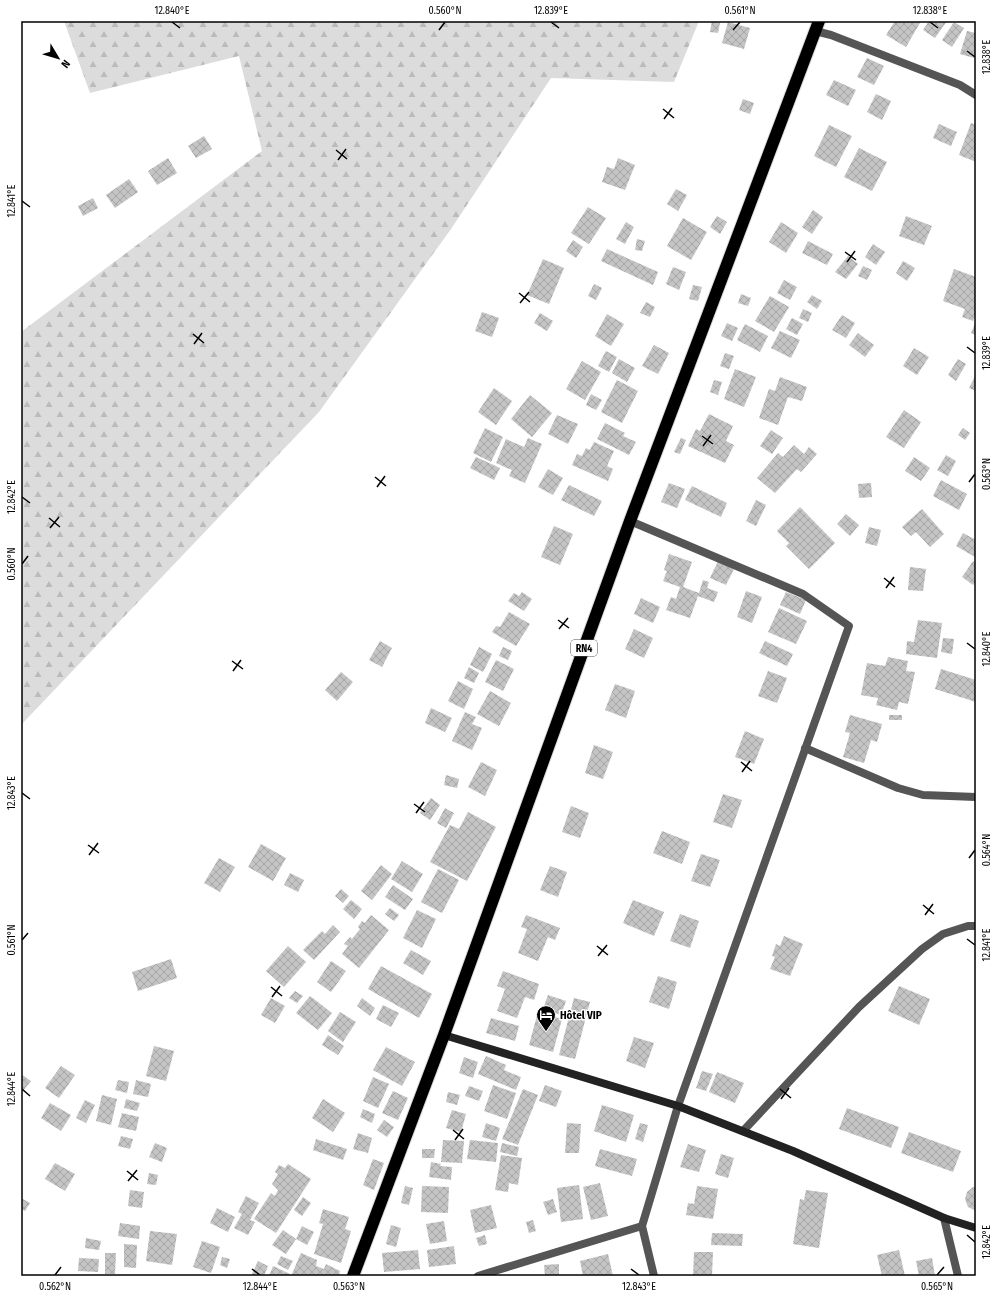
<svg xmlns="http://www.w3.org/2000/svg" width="997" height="1297" viewBox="0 0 997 1297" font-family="'Fira Sans Condensed',sans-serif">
<defs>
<pattern id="forest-firs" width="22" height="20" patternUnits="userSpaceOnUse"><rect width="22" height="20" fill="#dcdcdc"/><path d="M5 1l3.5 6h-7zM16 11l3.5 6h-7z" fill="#bbb"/></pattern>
<pattern id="building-cross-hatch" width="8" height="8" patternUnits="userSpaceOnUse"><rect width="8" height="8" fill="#c4c4c4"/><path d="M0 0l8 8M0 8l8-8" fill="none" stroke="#a7a7a7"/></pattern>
</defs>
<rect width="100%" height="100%" fill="#fff"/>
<path fill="url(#forest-firs)" d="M64,21H699L674,82L551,78L451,229L319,412L21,725V332L262,151L239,56L90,93Z"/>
<path fill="url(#building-cross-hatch)" d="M712,21L720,23L718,33L710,32Z
M895,21H921L906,47L886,35Z
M929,21H947L935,38L923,30Z
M728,22L750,28L744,49L722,43Z
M954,22L964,28L952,47L942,40Z
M967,31L976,33V52L974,58L960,54Z
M867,58L884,66L874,85L857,77Z
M834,80L856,90L848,106L826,95Z
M876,94L891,101L882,120L867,112Z
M743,99L754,103L750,114L739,110Z
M971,123L976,125V162L959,155Z
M939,124L957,132L951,146L933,138Z
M829,125L852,136L836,167L814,156Z
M204,136L212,149L196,158L188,146Z
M859,148L887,162L872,191L844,177Z
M168,158L177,173L157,185L148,171Z
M618,158L635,165L625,190L602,182L607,167L614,169Z
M129,179L138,192L115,208L106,195Z
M676,189L687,195L678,211L667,204Z
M93,198L98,208L83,216L78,206Z
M588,207L606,218L589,244L571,233Z
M813,210L823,217L812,234L802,227Z
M717,216L727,222L720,234L710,227Z
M906,216L932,226L924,245L899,236Z
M683,218L707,232L691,260L667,246Z
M626,222L634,227L625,244L616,239Z
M781,222L798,233L786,253L769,242Z
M637,239L645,241L642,251L635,250Z
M573,240L583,247L576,258L566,251Z
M808,241L833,254L827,265L802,253Z
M873,244L885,252L876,265L865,257Z
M607,249L658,272L653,285L601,261Z
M848,256L858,264L846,279L835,272Z
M543,259L564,268L549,304L527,295Z
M903,261L915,268L907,281L896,273Z
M863,266L872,270L867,280L858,276Z
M673,267L686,272L679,290L666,284Z
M954,269L976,277V313L973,321L962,317L965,309L943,301Z
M784,280L797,287L790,300L777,293Z
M594,284L602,288L596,300L588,296Z
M693,285L702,287L698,301L689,299Z
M741,294L751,298L748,306L738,303Z
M812,295L822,301L817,309L807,302Z
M770,296L789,307L774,332L755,321Z
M646,302L655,307L650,317L640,313Z
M803,309L812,313L808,322L799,318Z
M482,312L499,318L492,337L475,331Z
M540,313L553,321L547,331L534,323Z
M607,314L624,324L611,346L595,336Z
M842,315L855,323L846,338L832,330Z
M792,318L803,324L797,335L786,329Z
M976,321V335L971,333Z
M727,323L738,328L732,341L721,336Z
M745,324L768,336L760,352L737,340Z
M780,331L800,340L791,358L771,348Z
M858,333L874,345L865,357L849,345Z
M654,345L669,353L658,374L642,366Z
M914,348L929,357L917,375L903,366Z
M606,351L617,357L609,372L598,366Z
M725,353L734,356L729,369L720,366Z
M619,359L635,368L627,382L612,373Z
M958,359L966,364L956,381L948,375Z
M582,361L601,372L585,400L566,389Z
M735,369L756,377L744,407L724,399Z
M976,374V391L969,388Z
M780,377L807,387L802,401L788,397L778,425L759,418L769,389L775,391Z
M617,380L638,391L622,423L601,412Z
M714,380L722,382L718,395L710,392Z
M494,388L512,401L496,425L478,412Z
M591,394L602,400L596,410L586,405Z
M530,395L552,413L532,437L511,419Z
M904,410L921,422L904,448L886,437Z
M709,414L733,426L726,441L734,445L725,463L688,446L696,429L700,431Z
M557,415L578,424L568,444L548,434Z
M605,423L625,433L623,436L636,442L629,455L597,439Z
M485,428L503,437L491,462L473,453Z
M963,428L970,433L965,440L958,435Z
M771,430L783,438L772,454L760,446Z
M528,438L542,444L525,483L509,476L512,470L496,463L506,439L524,447Z
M681,438L686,440L680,454L674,452Z
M594,442L614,451L607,466L613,469L608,481L572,465L577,454L582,456L586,448L590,450Z
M794,445L804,454L809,447L817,454L801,472L797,469L775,493L757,478L778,453L783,457Z
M946,455L956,461L948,476L937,470Z
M476,457L500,468L494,480L470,468Z
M914,457L930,468L921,481L905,471Z
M548,469L563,478L553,495L538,487Z
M941,480L967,494L959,510L933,496Z
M669,483L685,489L677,508L661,502Z
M871,483L872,497L859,498L858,484Z
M569,485L602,501L594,516L561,500Z
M692,486L727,503L721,517L685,500Z
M756,500L766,505L756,526L746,521Z
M800,507L835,543L809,569L786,546L789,543L777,531Z
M922,509L944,534L930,547L916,532L911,536L902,527Z
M846,514L859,525L850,536L837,524Z
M554,526L573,534L560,565L541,557Z
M869,527L881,530L877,546L865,543Z
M963,533L976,540V555L975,557L956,546Z
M669,554L692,562L683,587L699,593L703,580L709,582L707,588L718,592L714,602L698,596L690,618L666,610L671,597L676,599L680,587L663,581L667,571L664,570Z
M718,561L734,569L726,585L710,578Z
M973,561L976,563V581L973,585L962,577Z
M910,567L926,569L923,591L908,590Z
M746,591L762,597L752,623L737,617Z
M522,592L532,599L524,611L508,601L514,593L519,596Z
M786,592L806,600L800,614L780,605Z
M641,598L660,607L653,623L634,614Z
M779,608L807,621L796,644L768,632Z
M509,612L530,624L516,646L492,632L496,626L500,627Z
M918,620L942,623L937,658L906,654L907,641L914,642Z
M634,629L653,638L644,658L625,649Z
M943,638L954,639L952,654L941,652Z
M380,641L392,648L382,667L369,660Z
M765,641L793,654L787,666L759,653Z
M479,647L492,654L483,672L470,665Z
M503,647L512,651L508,660L499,656Z
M888,657L908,661L906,671L915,672L908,704L899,702L897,710L876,705L878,698L861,695L867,663L885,666Z
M496,660L514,669L503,691L485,682Z
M469,667L479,673L474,683L464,678Z
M941,669L976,680V702L935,689Z
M768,671L787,678L777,703L758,696Z
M341,672L353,682L337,701L325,690Z
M458,681L473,689L464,709L448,701Z
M615,684L635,691L626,718L605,710Z
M490,691L511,703L499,726L477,714Z
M431,708L452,718L445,732L425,723Z
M465,712L476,717L472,724L482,728L472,750L452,741Z
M850,715L882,724L877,742L871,740L864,763L843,757L850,733L845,732Z
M889,715H902V720H889Z
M745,731L764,739L754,764L735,757Z
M594,745L613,752L603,779L585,773Z
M481,762L497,770L485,796L468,787Z
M446,775L459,779L457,788L444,785Z
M723,794L742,800L732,828L713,822Z
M431,798L440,805L430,820L420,813Z
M571,806L589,813L580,838L562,832Z
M445,808L454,813L446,828L437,823Z
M468,812L496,827L467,881L430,862L450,825L459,829Z
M662,831L690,842L682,864L653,853Z
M261,844L286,858L273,881L248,867Z
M701,854L720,860L710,887L691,881Z
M219,858L235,867L220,892L204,883Z
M402,861L423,874L412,892L391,879Z
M381,865L392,874L372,900L361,891Z
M550,866L567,872L558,897L540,890Z
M438,869L459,880L442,913L421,902Z
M290,873L304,880L298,892L284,885Z
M393,885L413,899L405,910L385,897Z
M341,889L349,896L343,903L335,896Z
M351,900L362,909L354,919L343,909Z
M633,900L664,912L654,936L623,923Z
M390,908L399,915L394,921L385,914Z
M417,910L436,919L422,948L403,938Z
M680,914L699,921L690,948L670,941Z
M371,915L389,930L359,968L342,954L348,946L344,944L350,937L352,939L360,929L358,927L362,921L365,923Z
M526,915L560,928L555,940L548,937L538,961L518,953L527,929L521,927Z
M333,925L340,932L314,960L303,950L322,931L325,934Z
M784,936L803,944L790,976L770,969L775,957L772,956L776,944L780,946Z
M288,946L306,962L284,987L266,971Z
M411,950L431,961L423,975L403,963Z
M171,959L177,978L138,991L132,972Z
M331,961L346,971L331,992L317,982Z
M381,966L432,994L419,1018L368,989Z
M503,971L539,984L534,1000L525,997L517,1018L497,1011L505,989L497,986Z
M658,976L677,982L669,1009L649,1002Z
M899,986L930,999L919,1025L888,1011Z
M295,991L303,996L297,1003L289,998Z
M548,995L566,1001L561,1015L543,1009Z
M310,996L332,1013L318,1030L296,1013Z
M271,998L285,1006L275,1023L261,1015Z
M362,998L375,1008L370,1016L357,1006Z
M574,998L590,1002L575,1059L559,1055Z
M383,1005L399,1013L391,1027L376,1019Z
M340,1012L356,1022L343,1042L328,1031Z
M538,1012L562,1019L553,1052L529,1045Z
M491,1018L519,1026L515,1041L486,1033Z
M328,1035L344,1046L338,1055L322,1045Z
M634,1037L654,1043L645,1068L626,1061Z
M154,1046L174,1051L166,1081L146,1076Z
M386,1047L415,1062L402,1086L373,1070Z
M486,1056L506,1065L504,1070L521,1077L516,1090L478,1074Z
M464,1057L478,1062L473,1078L459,1073Z
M61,1066L75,1075L59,1098L45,1088Z
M702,1071L713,1074L706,1091L696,1088Z
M717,1072L744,1083L735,1103L709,1092Z
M21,1074L31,1081L23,1091L21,1090Z
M373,1077L389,1084L378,1108L363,1101Z
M118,1080L129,1082L127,1093L115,1090Z
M136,1080L151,1084L148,1097L133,1094Z
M493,1085L516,1093L507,1119L484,1111Z
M545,1085L562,1091L556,1107L539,1101Z
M469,1086L483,1091L479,1101L465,1096Z
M523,1089L538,1095L518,1145L502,1139Z
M393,1091L408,1098L398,1120L382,1113Z
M448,1092L460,1095L457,1105L446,1102Z
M102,1095L117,1099L111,1125L96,1121Z
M126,1099L140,1103L137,1111L124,1108Z
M323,1099L345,1113L333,1132L312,1118Z
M85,1100L95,1105L86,1123L76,1118Z
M50,1103L71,1115L61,1131L41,1118Z
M602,1105L634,1115L626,1142L594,1131Z
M847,1108L899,1127L891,1148L839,1129Z
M363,1109L375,1114L372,1123L360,1117Z
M452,1110L466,1114L461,1132L446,1128Z
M122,1113L139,1117L136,1131L118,1127Z
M384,1120L394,1127L387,1137L377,1130Z
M486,1123L500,1128L496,1141L482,1137Z
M567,1123L581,1124L579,1153H565Z
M640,1123L648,1125L643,1142L635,1139Z
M909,1132L961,1151L953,1172L901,1153Z
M358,1133L372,1138L368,1153L353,1149Z
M121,1136L133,1139L130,1149L118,1146Z
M316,1139L347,1149L343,1160L313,1150Z
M443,1140L464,1141L462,1163L441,1162Z
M470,1140L498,1143L496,1162L467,1159Z
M155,1143L167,1148L162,1162L149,1157Z
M502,1143L519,1147L517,1156L500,1152Z
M688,1144L706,1150L699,1172L680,1167Z
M422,1149H435L434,1158H422Z
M600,1149L637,1159L632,1176L595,1166Z
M721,1154L734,1158L728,1178L715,1174Z
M501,1155L522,1158L518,1185L509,1183L508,1192L495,1190Z
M373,1159L384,1163L374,1190L363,1185Z
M431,1162L441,1164L440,1166L452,1167L451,1180L429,1177Z
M55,1163L75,1174L65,1191L45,1179Z
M288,1164L311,1179L276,1233L254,1219L271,1193L275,1196L278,1190L272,1184L278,1174L275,1172L279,1165L285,1168Z
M149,1173L158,1175L156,1185L147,1184Z
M600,1183L608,1216L591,1220L583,1187Z
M579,1185L583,1219L561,1222L557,1188Z
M405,1186L413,1188L409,1205L401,1203Z
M422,1186L449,1187L448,1213L421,1212Z
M697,1186L718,1189L713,1219L686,1215L688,1203L694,1204Z
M973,1187H976V1211L968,1207L965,1199L967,1192Z
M130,1190L144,1192L142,1208L128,1206Z
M806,1190L828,1193L819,1248L793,1244L800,1199L804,1200Z
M246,1196L259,1203L250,1220L255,1222L248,1235L234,1228L242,1214L238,1212Z
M303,1197L311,1203L302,1216L294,1210Z
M21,1198L30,1203L25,1211L21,1209Z
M553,1199L557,1212L548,1215L543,1202Z
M491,1205L497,1228L475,1233L470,1210Z
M217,1208L235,1217L228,1232L210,1223Z
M323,1209L349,1217L345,1229L351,1231L341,1263L314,1254L323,1224L319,1223Z
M533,1220L536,1231L529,1233L526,1222Z
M444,1221L447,1241L430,1244L426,1224Z
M120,1223L140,1226L139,1239L118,1236Z
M391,1225L401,1228L396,1247L386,1244Z
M302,1226L314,1232L307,1245L296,1239L286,1254L272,1245L283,1230L296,1239Z
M150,1231L177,1234L172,1265L146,1261Z
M712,1233L743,1234L742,1246L711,1245Z
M485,1235L487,1244L479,1246L476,1238Z
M86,1238L101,1241L99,1250L85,1248Z
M202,1241L220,1247L211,1273L193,1267Z
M124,1244L137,1245L136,1268L124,1267Z
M454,1246L456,1264L429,1267L427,1250Z
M418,1250L420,1269L384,1272L382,1253Z
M899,1250L905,1276H882L877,1255Z
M694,1252H713L712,1276H693Z
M105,1253H116L115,1274H105Z
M301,1253L317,1260L316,1266L324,1269L326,1264L340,1271L339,1276H291Z
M608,1254L613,1276H583L580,1261Z
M281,1256L293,1261L288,1270L277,1264Z
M222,1257L230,1259L227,1268L220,1265Z
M79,1258L99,1259L98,1272L78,1271Z
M932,1258L935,1276H919L916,1261Z
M258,1261L268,1266L264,1276H251Z
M559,1264V1276H545L544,1265Z
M273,1266L290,1274L289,1276H269Z"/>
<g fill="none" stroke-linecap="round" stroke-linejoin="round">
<defs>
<path id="highway" d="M353,1276L444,1035L630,521L819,21"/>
</defs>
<use href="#highway" stroke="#dbdbdb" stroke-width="14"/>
<path stroke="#555" stroke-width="8" d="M815,31L831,35L960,85L976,95
M630,521L803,594L849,626L678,1106L642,1226L654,1276
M805,748L898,788L923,795L976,797
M743,1131L859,1007L922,949L943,934L968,926H976
M944,1218L958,1276
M478,1276L642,1226"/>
<path stroke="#222" stroke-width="8" d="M444,1035L678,1106L793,1151L944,1218L976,1228"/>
<use href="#highway" stroke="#000" stroke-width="12"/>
</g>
<path fill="none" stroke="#000" stroke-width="1.5" d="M172,22L180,28M551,22L559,28M930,22L938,28M439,30L445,22M733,30L740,22M967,51L975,57M663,109L674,118M664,119L672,108M336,150L347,159M338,160L346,149M22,201L30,207M845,252L856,260M847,262L855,251M519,293L530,302M520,303L529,292M193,334L204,343M194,344L202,333M967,347L975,353M702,436L713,444M703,446L711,435M375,477L386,486M969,482L975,474M377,487L385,476M22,497L30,503M49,518L60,527M50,528L59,517M22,564L28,556M884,578L895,587M886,588L894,577M558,620L569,628M559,629L568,618M967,643L975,649M232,661L243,669M233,671L241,660M741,762L752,771M742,772L750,761M22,793L30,799M414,804L425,812M416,813L424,802M88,845L99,853M89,855L98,843M969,858L975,850M923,905L934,914M925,915L933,904M967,939L975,945M22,940L28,933M597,946L608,955M598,956L607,945M271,987L282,996M272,997L280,986M22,1089L30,1096M780,1089L791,1098M781,1099L789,1088M453,1130L464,1139M455,1140L463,1129M127,1171L138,1180M128,1181L137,1170M967,1235L975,1242M252,1269L260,1275M631,1269L639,1275M55,1275L61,1267M349,1275L355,1267M937,1275L944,1267"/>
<defs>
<symbol id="hotel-pin" viewBox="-11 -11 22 30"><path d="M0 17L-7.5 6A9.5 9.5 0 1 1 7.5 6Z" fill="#000" stroke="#fff"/><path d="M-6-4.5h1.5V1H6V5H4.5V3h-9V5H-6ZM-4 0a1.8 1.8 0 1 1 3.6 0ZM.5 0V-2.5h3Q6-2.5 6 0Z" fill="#fff"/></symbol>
</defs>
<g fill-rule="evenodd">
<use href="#hotel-pin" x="535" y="1004" width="22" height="30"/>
</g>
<g text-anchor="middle" stroke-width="3" stroke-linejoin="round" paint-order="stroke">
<rect fill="#fff" stroke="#4c4c4c" stroke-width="1" x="571" y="640" width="26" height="16" rx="3"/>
<g font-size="10" font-weight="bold" fill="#000">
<text x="584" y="652">RN4</text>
</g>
<g font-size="11" font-weight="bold" fill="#000" stroke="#fff" text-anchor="start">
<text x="560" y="1019">Hôtel VIP</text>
</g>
</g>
<rect width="997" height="1297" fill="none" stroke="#ffffff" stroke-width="44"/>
<g transform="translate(58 58) rotate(128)" stroke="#ffffff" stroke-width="3" paint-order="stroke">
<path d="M0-3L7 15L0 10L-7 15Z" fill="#000000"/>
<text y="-6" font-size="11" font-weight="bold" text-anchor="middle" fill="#000000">N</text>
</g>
<rect x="22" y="22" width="953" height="1253" fill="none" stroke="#000" stroke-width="1.5"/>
<g font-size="10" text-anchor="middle" fill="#000">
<text x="172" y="14">12.840°E</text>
<text x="445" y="14">0.560°N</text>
<text x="551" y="14">12.839°E</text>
<text x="740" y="14">0.561°N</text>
<text x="930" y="14">12.838°E</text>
<text transform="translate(986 57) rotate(-90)" y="4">12.838°E</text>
<text transform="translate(11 201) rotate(-90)" y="4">12.841°E</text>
<text transform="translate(986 353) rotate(-90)" y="4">12.839°E</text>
<text transform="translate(986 474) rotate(-90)" y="4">0.563°N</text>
<text transform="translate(11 497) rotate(-90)" y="4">12.842°E</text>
<text transform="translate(11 564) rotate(-90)" y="4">0.560°N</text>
<text transform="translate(986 649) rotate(-90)" y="4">12.840°E</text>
<text transform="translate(11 793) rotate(-90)" y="4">12.843°E</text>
<text transform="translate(986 850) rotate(-90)" y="4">0.564°N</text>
<text transform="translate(11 940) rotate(-90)" y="4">0.561°N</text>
<text transform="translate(986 945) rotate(-90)" y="4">12.841°E</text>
<text transform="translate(11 1089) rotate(-90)" y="4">12.844°E</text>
<text transform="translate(986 1242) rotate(-90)" y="4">12.842°E</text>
<text x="55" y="1290">0.562°N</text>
<text x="260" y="1290">12.844°E</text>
<text x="349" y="1290">0.563°N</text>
<text x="639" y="1290">12.843°E</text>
<text x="937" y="1290">0.565°N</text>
</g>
</svg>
